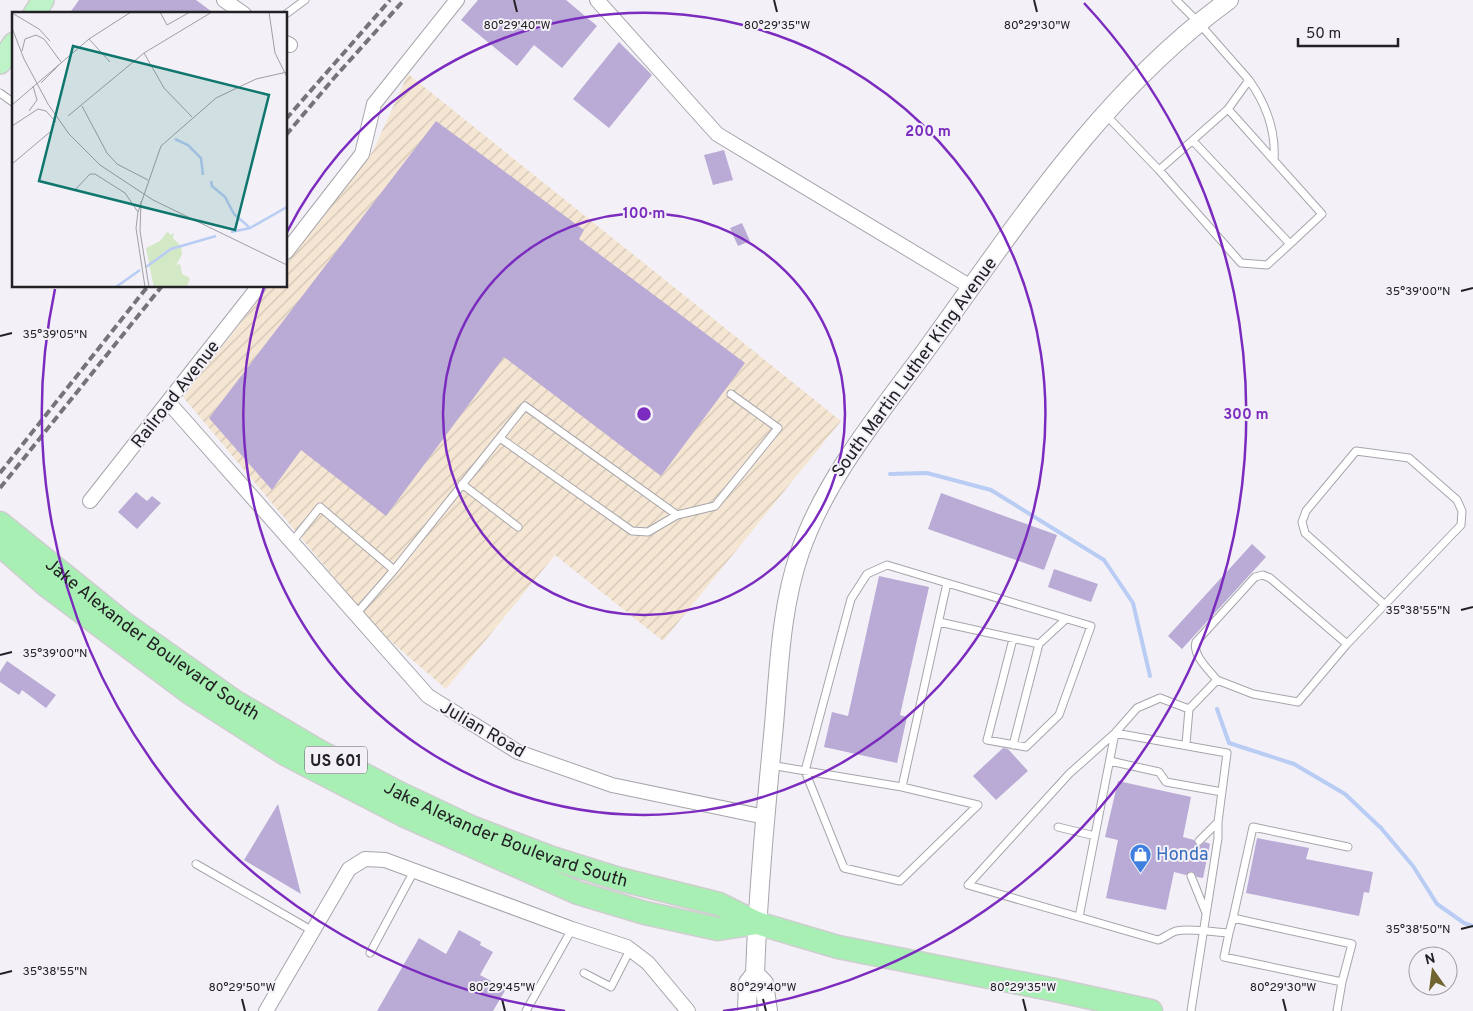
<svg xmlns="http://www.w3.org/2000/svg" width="1473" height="1011" viewBox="0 0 1473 1011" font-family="Overpass,sans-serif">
<defs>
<pattern id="industrial-furrows" width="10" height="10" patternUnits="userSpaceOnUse" patternTransform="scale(1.25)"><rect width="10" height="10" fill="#f5e6d3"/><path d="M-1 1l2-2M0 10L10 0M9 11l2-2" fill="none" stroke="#d2c5b5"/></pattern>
</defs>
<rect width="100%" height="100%" fill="#f3f1f7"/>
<path fill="url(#industrial-furrows)" d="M408,74L841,421L663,641L555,555L446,689L380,632L183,397L269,286H286V264L373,151Z"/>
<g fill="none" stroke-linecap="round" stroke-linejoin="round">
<path stroke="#b8ccf4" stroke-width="4" d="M890,474L927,473L991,490L1104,560L1133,603L1150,676
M1217,709L1229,743L1294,764L1345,794L1381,828L1413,866L1437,904L1464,923L1473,926"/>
</g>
<path fill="#b9abd5" d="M79,0H196L215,14H69Z
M478,0H566L597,26L562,68L534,45L517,66L461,20Z
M619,42L652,75L609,128L573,99Z
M436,121L584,230L579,239L745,363L661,476L504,357L386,516L301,450L272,490L209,418Z
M724,150L733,180L713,185L704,155Z
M742,223L750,241L738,246L730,228Z
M136,492L147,501L152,496L161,503L137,529L118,512Z
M941,493L1057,535L1044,570L928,529Z
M1252,544L1266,557L1182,649L1168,636Z
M1054,569L1098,584L1091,602L1048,587Z
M879,576L929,587L900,715L907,717L897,763L824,747L832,712L848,716Z
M7,661L56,695L46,708L22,690L19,695L0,682V672Z
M1003,748L1008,749L1028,771L996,800L973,776Z
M1118,781L1191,797L1183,837L1194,840L1198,846L1205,842L1210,844L1203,878L1197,877L1192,871L1186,875L1174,872L1166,910L1106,898L1118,840L1105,837Z
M278,804L301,894L244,860Z
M1257,838L1309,848L1306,859L1373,872L1369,893L1364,892L1359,916L1246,893Z
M459,930L481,942L480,945L493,952L480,975L506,989L493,1011H377L419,938L446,954Z"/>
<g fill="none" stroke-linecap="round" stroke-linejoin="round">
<defs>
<path id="service" d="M286,14L305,0
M1249,80C1266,104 1276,131 1274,160
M0,93L14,103
M1105,114L1159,170L1228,109L1249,80L1198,22L1176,0
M1193,141L1290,244L1322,214L1228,109
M1159,170L1241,263L1267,265L1290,244
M500,438L632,531L648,532L677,515
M462,484L518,527
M292,542L320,507L394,570L356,614
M394,570L525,406L677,515L715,506L778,428L731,394
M947,583L1091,626L1059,715L1026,747L987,740L1013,639
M939,622L1039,644L1066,619
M1347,644L1461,525L1462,511L1457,500L1409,458L1356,451L1306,511L1302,522L1305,533L1385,605
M1186,744L1189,709L1217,680C1209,670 1192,655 1196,642L1255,577L1263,575L1270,578L1347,644L1298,702L1253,694L1217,680
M1013,745L1039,644
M1110,761L1159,772L1166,782L1222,792
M770,765L902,787L947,583L887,565L867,574L851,599L805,771L844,868L900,881L978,805L902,787
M1058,827L1095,836
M1199,841L1218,822
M196,864L311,930
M1191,876L1206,913
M1079,917L1115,733L1137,708L1160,698L1189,709
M1233,918L1253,827L1348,847
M1229,933L1233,918L1352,944L1342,982
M370,953L414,871
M584,973L611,987L630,950
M526,1011L572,929
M1191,1011L1218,838V822L1227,753L1115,733L1069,774L968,885L1158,940C1164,938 1170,933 1176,931C1192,928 1213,932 1229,933L1224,957L1342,982L1337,1011"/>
<path id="minor" d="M224,0L244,14
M597,0L717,134L971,287
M286,43L290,45
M286,252L362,154L374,104L457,0
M169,403L428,696L518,752L612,785L765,817
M90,501L259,286
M266,1011L349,869L365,859L385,860L572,929L627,947L648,963L688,1011"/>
<path id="tertiary" d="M755,974L764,983L768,1011
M747,1011L748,983L755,974C758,891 766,808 774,725C779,667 781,607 800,552C827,475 882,411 929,346C1018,223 1104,90 1229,0"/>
<path id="primary" d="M34,14L43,0
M0,63L14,43"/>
<g id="trunk">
<path id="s1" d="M0,523L125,624L234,701L317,750L399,793L471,827L552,858L619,879L719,904L757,923L838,947L1055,990L1151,1011"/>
<path d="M0,545L47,586L190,693L287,755L403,815L578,893L645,913L718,929L757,923"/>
</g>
</defs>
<use href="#service" stroke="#a7a5ab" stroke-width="9"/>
<use href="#minor" stroke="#a7a5ab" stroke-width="16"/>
<use href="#tertiary" stroke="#a7a5ab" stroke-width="20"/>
<use href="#primary" stroke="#cececf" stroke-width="24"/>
<use href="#trunk" stroke="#cececf" stroke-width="25"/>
<use href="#service" stroke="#fff" stroke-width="7"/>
<use href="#minor" stroke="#fff" stroke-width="14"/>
<use href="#tertiary" stroke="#fff" stroke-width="18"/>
<use href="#primary" stroke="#bef3c7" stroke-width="21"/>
<use href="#trunk" stroke="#a8efb4" stroke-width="22"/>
<path stroke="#767479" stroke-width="4" stroke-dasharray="8 4" stroke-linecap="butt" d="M286,119L390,0
M286,135L334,78L404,0
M0,473L148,286
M0,488L162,286"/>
</g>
<path fill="none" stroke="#222124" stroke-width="2" d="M514,0L517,12M774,0L777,12M1034,0L1037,12M1461,291L1473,288M0,336L12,333M1461,610L1473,607M0,655L12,652M1461,929L1473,926M0,974L12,971M242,999L245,1011M502,999L505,1011M763,999L766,1011M1023,999L1026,1011M1283,999L1286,1011"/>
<g fill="none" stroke="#7b2cbf" stroke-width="2.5">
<circle cx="644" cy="414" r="201"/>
<path d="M287 232A401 401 0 1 1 264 287"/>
<path d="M565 1011A602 602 0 0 1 55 289M1084 3A602 602 0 0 1 723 1011"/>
</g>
<defs>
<symbol id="shop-pin" viewBox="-11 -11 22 30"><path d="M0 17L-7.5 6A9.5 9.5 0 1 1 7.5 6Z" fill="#3f7fe0" stroke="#f3f1f7"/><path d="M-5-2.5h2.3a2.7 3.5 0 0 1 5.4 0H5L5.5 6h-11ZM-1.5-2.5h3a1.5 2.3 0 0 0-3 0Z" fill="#fff"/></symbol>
</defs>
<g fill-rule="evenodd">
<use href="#shop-pin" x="1128" y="842" width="25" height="34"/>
</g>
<g text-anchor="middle" stroke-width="4" stroke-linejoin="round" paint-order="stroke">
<rect fill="#f3f1f7" stroke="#615f63" stroke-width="1" x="305" y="746.5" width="62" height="27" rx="4"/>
<g font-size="16" font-weight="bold" fill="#222124">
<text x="336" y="766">US 601</text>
</g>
<g font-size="18" fill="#222124" stroke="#f3f1f7">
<text transform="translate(914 367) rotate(-54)" y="6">South Martin Luther King Avenue</text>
<text transform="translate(175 394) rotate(-52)" y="6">Railroad Avenue</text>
<text dy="6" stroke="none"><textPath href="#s1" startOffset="192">Jake Alexander Boulevard South</textPath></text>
<text transform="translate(483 729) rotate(30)" y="6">Julian Road</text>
<text dy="6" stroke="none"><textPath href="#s1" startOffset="598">Jake Alexander Boulevard South</textPath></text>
</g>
<g font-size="18" fill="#366cbe" stroke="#f3f1f7" text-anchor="start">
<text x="1156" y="860">Honda</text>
</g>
</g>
<g transform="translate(12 12)">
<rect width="275" height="275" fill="#f3f1f7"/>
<path d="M156,219L158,223L162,221L161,226L169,234L170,243L164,253L168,252L170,262L178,266L175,275H142L141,271L134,236L148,229Z" fill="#d3e8c5"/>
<path fill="none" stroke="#b8ccf4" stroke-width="2.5" d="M163,127L176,133L189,146L191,163M199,169L200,174L213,185L222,202L237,215M219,220L238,216L275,195M134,255L159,237L204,224M104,275L128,258"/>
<path fill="none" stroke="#9f9ea3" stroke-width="1" d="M148,0L155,13L178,0M257,0L263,41L275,65M0,1L27,17L38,29M0,16L12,47L36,92L57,122L88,153L141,188L275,253M77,27L98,50M10,39L13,27L24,23L32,27L49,50M132,41L152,76L180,105M29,71L48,52M0,93L77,27L119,0M70,94L95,141L105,152L136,168M17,99L25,88L21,74M56,104L132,41L200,0M0,114L26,97L34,99L44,110M0,152L38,120M62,179L78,162H83L113,181L126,200M129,189L128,219L137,275M133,275L124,216L126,200L149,134L204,86L244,67L275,60"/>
<path fill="#0f766e" fill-opacity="0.15" stroke="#0f766e" stroke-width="2.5" d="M61,34L257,83L223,218L27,169Z"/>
<rect width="275" height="275" fill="none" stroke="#222124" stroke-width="2.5"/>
</g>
<g font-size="12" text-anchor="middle" fill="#222124" stroke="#f3f1f7" stroke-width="4" stroke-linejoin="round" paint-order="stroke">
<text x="517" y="29">80°29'40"W</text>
<text x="777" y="29">80°29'35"W</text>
<text x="1037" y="29">80°29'30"W</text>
<text x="1418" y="295">35°39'00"N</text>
<text x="55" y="338">35°39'05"N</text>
<text x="1418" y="614">35°38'55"N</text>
<text x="55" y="657">35°39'00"N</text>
<text x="1418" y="933">35°38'50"N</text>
<text x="55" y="975">35°38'55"N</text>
<text x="242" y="991">80°29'50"W</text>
<text x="502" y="991">80°29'45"W</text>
<text x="763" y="991">80°29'40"W</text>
<text x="1023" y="991">80°29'35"W</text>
<text x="1283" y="991">80°29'30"W</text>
</g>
<circle cx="644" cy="414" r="8" fill="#7b2cbf" stroke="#f3f1f7" stroke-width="2.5"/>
<g font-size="15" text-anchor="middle" font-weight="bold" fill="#7b2cbf" stroke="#f3f1f7" stroke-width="4" stroke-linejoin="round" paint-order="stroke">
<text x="928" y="136">200 m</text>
<text x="644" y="218">100 m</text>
<text x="1246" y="419">300 m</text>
</g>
<g transform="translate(1433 971) rotate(346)"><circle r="24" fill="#f3f1f7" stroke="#9f9ea3"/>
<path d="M0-4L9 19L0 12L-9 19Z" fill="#726431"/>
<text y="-8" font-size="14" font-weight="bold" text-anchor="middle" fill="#222124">N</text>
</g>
<path d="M1298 38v8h100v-8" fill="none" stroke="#222124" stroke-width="2.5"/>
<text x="1306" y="38" font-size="15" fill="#222124" stroke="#f3f1f7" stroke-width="4" paint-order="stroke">50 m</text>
</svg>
